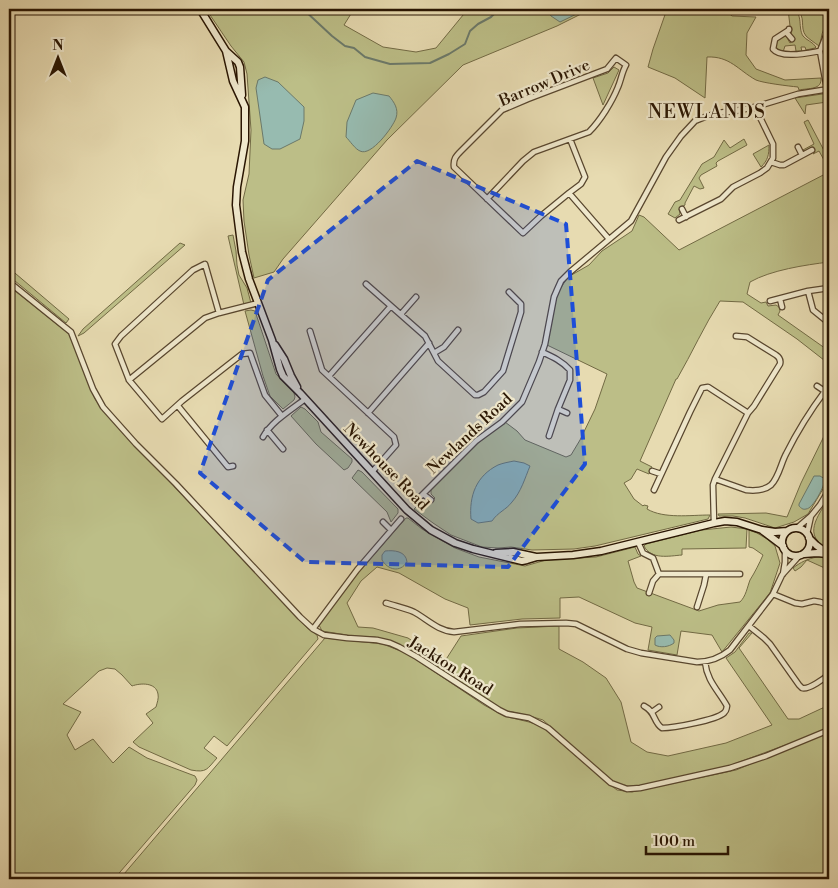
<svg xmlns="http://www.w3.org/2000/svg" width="838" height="888" viewBox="0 0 838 888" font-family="'Libre Bodoni',serif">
<rect width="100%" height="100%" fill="#e7dbb1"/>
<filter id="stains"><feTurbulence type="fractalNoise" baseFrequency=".004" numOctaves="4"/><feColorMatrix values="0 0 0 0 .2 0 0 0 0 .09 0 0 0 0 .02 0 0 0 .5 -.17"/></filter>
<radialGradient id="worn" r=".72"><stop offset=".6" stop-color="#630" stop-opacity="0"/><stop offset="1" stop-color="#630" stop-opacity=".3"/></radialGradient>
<path fill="#bcbe87" stroke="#726a44" d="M206,9H354L344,25L383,47L416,52L436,48L468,9H591L557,26L463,65L387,140L283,259L274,272L254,278L249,255L244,221L243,200L249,174L251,130L247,74L244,62L231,46Z
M667,9H724L732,16L756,17L747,33L746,55L756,69L785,80L821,78C822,90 809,88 799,90L798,87C788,86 763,83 756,80C738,70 730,56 707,57L705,98L675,78L648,67L653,49Z
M788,9C805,9 797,27 803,36C806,40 813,42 816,47L815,48L806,50L805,47H801L802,52L798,53L796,51L795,45L785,46L783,52C776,49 775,47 777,40L782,36H786L790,43L794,40L791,34L792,29L790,26Z
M796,9H805L807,10L829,9C829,18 825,25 822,34C821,38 821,42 819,46C815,43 809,39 806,36C799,27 807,17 796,9Z
M614,67L619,70L603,105L593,78L608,73Z
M829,93V102H827L806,105L805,114L795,98Z
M808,120L829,160V169L819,151L813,154L815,152L813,148L805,151L803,150L814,144L804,122Z
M744,139L747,145L718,161L716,163L717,166L701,175L699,178L704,188L700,189L694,186L685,203V205L679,209L680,214L675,218L668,214L675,202L680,200L702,164L714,157L724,140L730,148Z
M769,145C769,155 768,160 761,167L753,154Z
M829,172V262C805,265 771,270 750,282L747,294L761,303L766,302L768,306L776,305L779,307L780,311L778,315L829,351V364L797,339L743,302L720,301C704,326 692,353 677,379H676L640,461L652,467L649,474L637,469L631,479L624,483L634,499L643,506L644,505L648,506L647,509C664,519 690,515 710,515L708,519L595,546L574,549L532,550L511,547L498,548L482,547L451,535L433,523L414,509L422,501L428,505L435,498L431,494V490L473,447L505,422L517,431L525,440L566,457L571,455L580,440L595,409L607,374L547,345L556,299L560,289L568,277L589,265L602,251L632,231L639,215L644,217L679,250Z
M233,235L236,251L237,265L239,275L247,288L251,303L244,305L228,236Z
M180,243L185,245L84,333L78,336L83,329Z
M9,268L69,319L66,323L9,276Z
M9,286L69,334L95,399L107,415L307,628L317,635L318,639L227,746L214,736L204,748L217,758C207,769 207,773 191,770L139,747L133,742L153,723L146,714L156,707C157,703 159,698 158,694C156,682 140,683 132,686L122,675L115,669L107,668L99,671L63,704L81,712L67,735L75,750L93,739L113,763L129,747L147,758L195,776L197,780L195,785L114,879H9Z
M251,310L255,311L276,374L294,393L295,397L294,400L283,409L270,396L263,376L245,311Z
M301,407L305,409L318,422L321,432L352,459V462L348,468L344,470L316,444L291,416Z
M829,428V479L808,514L794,522L775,528L745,518L733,516H719L718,514L766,513L787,517L801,483L826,432Z
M358,470L362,472L398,509V513L391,522L387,512L352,478Z
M829,498V549C801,536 818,516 829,498Z
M406,518H408L422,529L455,548L479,557L525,566L546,560L596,557L635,547L638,554L641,556L628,561L634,582L637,588L699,611L718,605L740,602C746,596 747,588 750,580C755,572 759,564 763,555L753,548L749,547V530L757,533L767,539L775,546L780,563L770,593L722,652L712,635L681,631L677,655L648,650L652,627L635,623L579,597L560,598V618L522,619L470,625L468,608L445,599L399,573L377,567L361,581L347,603L358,627L373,628L408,638L420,646L445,661L461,636L517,628L559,626V649L583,662L606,678L621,702L631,742L647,752L668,756L726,743L772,725L726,658L735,652L749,633H752L739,648L788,719H799L829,705V728L810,736L723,768L638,786H628L612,782L543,720L530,716L503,710L419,655L395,643L375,637L353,636L322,631L319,625L344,589Z
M731,527L747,529L746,548L682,549V555C669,556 651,560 644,546L646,544L702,530Z
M817,557H822L829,560V570L807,560L801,567L795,571L793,568C801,562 807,559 817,557Z
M325,638L383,644L408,654L484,705L504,716L529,722L538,725L546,730L600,777L617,790L632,792L736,770L829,732V879H124V874Z"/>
<path fill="#97bbb0" stroke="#6b796a" d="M547,9H587L560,22L551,16Z
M265,77L278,82L304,107V121L300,139L280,149H272L264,144L256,88L258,80Z
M373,93L389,96C394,102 399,109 396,118C393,127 371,157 360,151C355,149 350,141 346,137L347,122L356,100Z
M514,461L524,463L530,466C525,478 521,492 512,502C506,510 498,512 492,521L478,523L471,519C469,496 476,476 498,465C503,463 509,462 514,461Z
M814,476H820L825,479C825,485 813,509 806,509C803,510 801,508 799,506V504Z
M385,551C394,550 406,551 407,562C400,573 388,570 382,560V555Z
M670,635L674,640V643C669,647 660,648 655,645V638L657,636Z"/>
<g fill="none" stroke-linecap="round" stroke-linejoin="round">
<path stroke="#6b796a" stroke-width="2" d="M303,9L332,36L345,46L354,48L365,57L390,64L430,63L449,54L465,44L470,31L478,24L491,17L499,9"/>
<defs>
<path id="street" d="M789,29V30L775,39L773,49C781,59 808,53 820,51
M786,32L792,39
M827,89L820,51L829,28
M798,147L802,155
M771,162L780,165H784L812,150
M569,193L581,184L585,177L570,139
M487,199L523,161L534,152L589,132C600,121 612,102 618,87C621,80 622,72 626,65L616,58L607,69L528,99L502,110L461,151C456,156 453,159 454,167L523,233L541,216L569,193L609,239
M682,209L686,217
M679,220L721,199L733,187L760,173L767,168L773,158V144L755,107
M9,282L71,332L93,389L103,407L136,444L176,484L300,617L313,629L324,635L347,638L377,640L390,643L399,647L417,657L499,710L507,714L529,718L548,728L611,783L627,789L640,788L730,768L766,756L829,730
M366,284L425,336L438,361L475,395H478L484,392L503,371L521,312V304L509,292
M808,291L813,310L829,323
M780,299L782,307
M770,301L808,291L829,288
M219,313L205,264L193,270L121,336L115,344L129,380L162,419L182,401L233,361L242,354L250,353L265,395L282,416
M401,314L416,297
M310,331L322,370L394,437L396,445L372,472
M542,352C553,357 562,361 570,370V380L558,409L549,436
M434,353L444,347L458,330
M329,376L391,306
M129,380L205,318L219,313L258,303
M817,386L829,394
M178,406L228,467L233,466
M558,409L567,413
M368,413L429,343
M267,430L283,449
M263,437C272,421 291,410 305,399
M652,471L661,474
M715,479L746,490C755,491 764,491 771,485C779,477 781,463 786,454C797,432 810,411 825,391
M654,490L690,412L702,388L708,387L748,413
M423,494L431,500
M415,502L476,441L502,422L522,402L539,362L545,344L554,297L557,290L561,281L570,272L631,221L666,157L681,136L695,121L705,117L717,113L735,111L755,107L798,94L829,89
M383,522L391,530
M714,523L713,485L715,479L748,413L754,406L780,364C781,360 779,357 776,355L747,337L736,336
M797,528L811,516L820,505L829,490
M807,534L811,516
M638,542L643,553L653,558L659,574H740
M783,574L785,562V549
M649,593L653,581L659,574
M773,594L795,603L802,604L814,601L820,602L829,605
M386,603C395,606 405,608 414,612C427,619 438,631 454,632L520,624L566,623L576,624L627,649L641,653L697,662C710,662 720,658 730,650L773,594L782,575L800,555
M697,607L704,585L706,575
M749,626L764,638L770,644L799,685C800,686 801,687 802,688C809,690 825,678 829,674
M313,629L357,570L401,519
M644,706C656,712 653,722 662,728C674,728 716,720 724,713C727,710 726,710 727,706C718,690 707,681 705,662
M652,712L659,707"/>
<path id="secondary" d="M200,9L226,51L238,62L240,67L242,95
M226,51L233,81L245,107V141L237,187L236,205L242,252L249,279L272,340L280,369L283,376L300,393L407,510L431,530L455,543L473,549L522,561L527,560L537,557L573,555L601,551L714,523L725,521L737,522L762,530L775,532L787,531
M275,345L284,359L291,376L297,387
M782 542a14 14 0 1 1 28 0a14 14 0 1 1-28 0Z
M763,531L783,546
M809,538L816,545L829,555
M496,553L513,552L536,557
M804,554L817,553L827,554"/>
</defs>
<use href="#street" stroke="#58462e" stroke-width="7"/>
<use href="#secondary" stroke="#291502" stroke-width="9"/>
<use href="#street" stroke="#efe8cc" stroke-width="4.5"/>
<use href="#secondary" stroke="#efe8cc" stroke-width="6"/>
</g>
<path fill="#1d4ed8" fill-opacity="0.2" stroke="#1d4ed8" stroke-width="4" stroke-dasharray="10 6" stroke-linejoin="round" d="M417,161L566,224L585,464L508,567L305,562L200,473L268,280Z"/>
<g text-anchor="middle" stroke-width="4.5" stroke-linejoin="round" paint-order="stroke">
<g font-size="16" fill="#291502" stroke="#efe8cc">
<text transform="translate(544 82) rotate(-23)" y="6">Barrow Drive</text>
<text transform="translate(469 433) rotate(-43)" y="6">Newlands Road</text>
<text transform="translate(387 466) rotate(46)" y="6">Newhouse Road</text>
<text transform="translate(451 665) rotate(32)" y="6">Jackton Road</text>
</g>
<g font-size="19" letter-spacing="1" fill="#291502" stroke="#efe8cc">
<text x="707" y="118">NEWLANDS</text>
</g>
</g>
<rect width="838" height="888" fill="none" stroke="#e7dbb1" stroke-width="30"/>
<rect x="10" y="10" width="818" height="868" fill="none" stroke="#291502" stroke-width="2.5"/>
<rect x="15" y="15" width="808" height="858" fill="none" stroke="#291502"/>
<g transform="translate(58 58)" stroke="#efe8cc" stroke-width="4" paint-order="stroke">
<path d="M0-4L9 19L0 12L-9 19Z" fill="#291502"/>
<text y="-8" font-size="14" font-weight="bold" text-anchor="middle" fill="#291502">N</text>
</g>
<path d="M646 846v8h82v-8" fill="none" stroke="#291502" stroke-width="2.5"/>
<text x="653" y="846" font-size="15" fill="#291502" stroke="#efe8cc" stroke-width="4" paint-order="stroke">100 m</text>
<rect width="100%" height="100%" filter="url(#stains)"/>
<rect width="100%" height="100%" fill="url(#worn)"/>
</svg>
